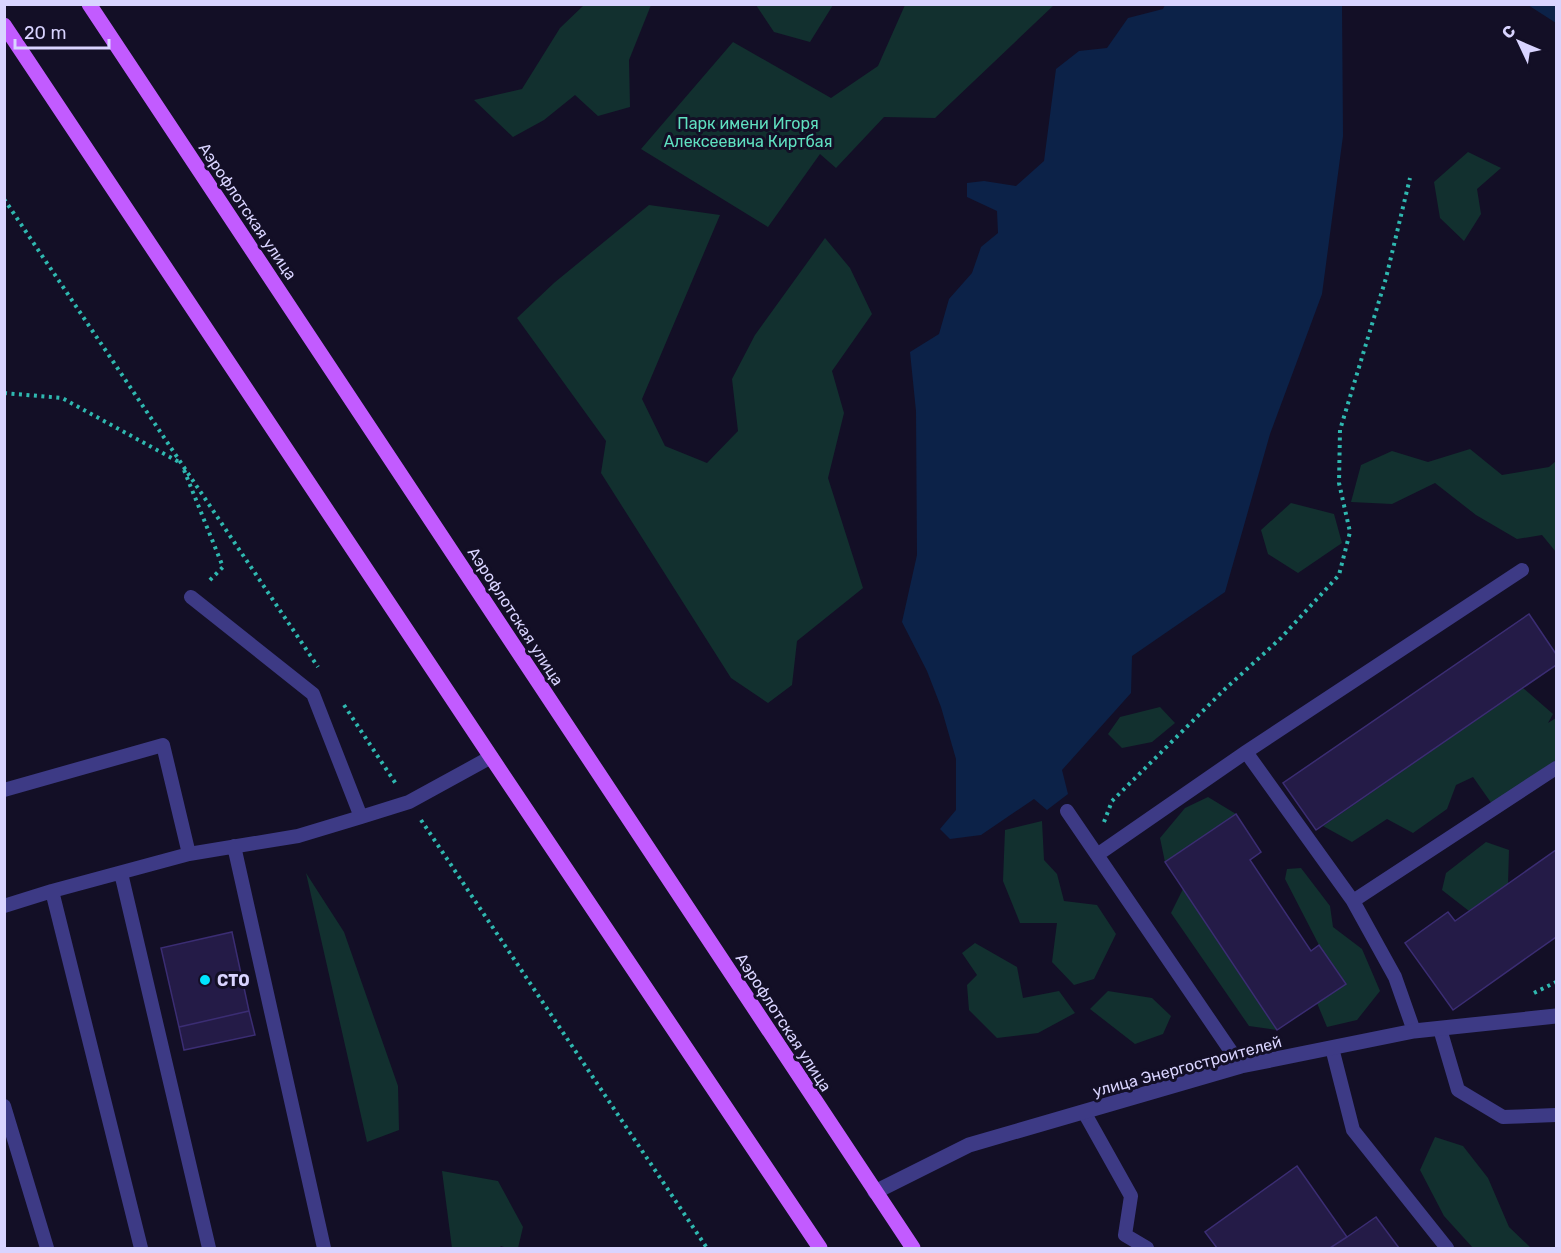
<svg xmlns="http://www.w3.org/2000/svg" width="1561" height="1253" viewBox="0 0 1561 1253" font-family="Rubik,sans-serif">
<rect width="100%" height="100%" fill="#130f26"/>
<path fill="#12302f" d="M584,5H651L629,60L630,107L598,116L575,95L544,120L513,137L474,100L522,89L560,28Z
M756,5H833L810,42L774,32Z
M905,5H1054L935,118L884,117L836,168L820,154L768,227L641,149L733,42L831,98L878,66Z
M1468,152L1501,168L1477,189L1481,214L1464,241L1440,218L1434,182Z
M649,205L720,215L642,399L665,446L707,463L738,431L732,379L755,335L825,238L850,268L872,314L832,371L844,413L828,478L863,588L797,641L792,685L768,703L731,678L601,473L606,441L517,318L554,283Z
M1470,449L1502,475L1549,467L1556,461V552L1542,535L1517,539L1476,515L1435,483L1392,504L1351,502L1361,465L1392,451L1428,462Z
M1291,503L1334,514L1342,543L1298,573L1268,554L1261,530Z
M1523,688L1553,714L1548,723L1556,718V760L1492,804L1473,777L1456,785L1447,809L1413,833L1387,819L1352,842L1323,826Z
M1160,707L1175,723L1152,742L1122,748L1108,734L1120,717Z
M1208,797L1236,814L1165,862L1160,838L1185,808Z
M1042,821L1044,860L1057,874L1064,901L1097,905L1116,934L1094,979L1074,985L1052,962L1057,923H1020L1003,881L1005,830Z
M1486,842L1509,850L1508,884L1469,911L1442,890L1446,873Z
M1301,868L1330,906L1333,927L1362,949L1380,991L1357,1020L1327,1027L1317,1003L1345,984L1319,945L1285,879L1287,869Z
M306,873L344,932L398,1086L399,1130L367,1142Z
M1183,889L1277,1030L1249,1026L1171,913Z
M975,943L1017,967L1023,998L1059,991L1075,1013L1038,1033L997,1038L969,1010L967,985L977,975L962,953Z
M1108,991L1152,998L1171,1016L1163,1034L1135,1044L1090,1009Z
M1435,1137L1463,1146L1488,1178L1509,1227L1531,1248H1473L1444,1216L1420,1170Z
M442,1171L498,1181L523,1227L518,1248H507L501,1246L499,1248H452Z"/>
<path fill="#0c2248" d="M1165,5H1342L1343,136L1322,294L1270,434L1225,592L1132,656L1131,693L1062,770L1068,794L1047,810L1034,799L981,835L950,839L940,829L956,810V759L941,707L927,671L902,622L917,555L916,411L910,352L939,334L949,299L972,273L981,247L998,233L997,211L967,197V183L984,181L1016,186L1044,161L1056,69L1079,51L1107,48L1128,18L1163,9Z
M1528,5H1556V24V23Z"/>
<path fill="#241b47" stroke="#3b2d73" stroke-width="1.5" d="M1529,614L1556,654V665L1316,830L1283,783Z
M1236,814L1261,852L1250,860L1311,951L1319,945L1346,984L1277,1030L1165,862Z
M1556,850V937L1453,1010L1405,943L1448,912L1455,921Z
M232,932L249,1011L179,1027L161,948Z
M249,1011L255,1035L184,1050L179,1027Z
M1297,1166L1347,1237L1330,1248H1217L1205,1232Z
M1376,1217L1399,1248H1330L1347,1237Z"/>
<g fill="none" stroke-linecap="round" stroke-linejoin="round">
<path stroke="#2fb8b0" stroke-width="4" stroke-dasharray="3 4.5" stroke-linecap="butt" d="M4,199L318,667
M4,393L62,398L179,462
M184,470L223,567L207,583
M344,705L396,784
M421,820L707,1248
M1104,822L1112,801L1225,689L1281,638L1339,575L1350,532L1339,483L1340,430L1386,278L1410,178
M1534,993L1556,982"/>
<path stroke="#3d3a85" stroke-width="14" d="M191,597L313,694L361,817
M1246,752L1353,901L1395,977L1414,1031
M4,790L163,745L189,854
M1067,811L1241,1066
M234,846L324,1248
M1097,855L1246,752L1522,570
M121,873L209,1248
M52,891L141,1248
M1353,901L1556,768
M4,906L52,891L189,854L298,836L361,817L409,802L491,757
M1440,1029L1458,1090L1503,1117L1556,1115
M1332,1048L1353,1130L1447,1248
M4,1106L47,1248
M1084,1112L1131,1196L1125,1235L1147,1248"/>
<path stroke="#3d3a85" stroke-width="15" d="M875,1192L969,1145L1241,1066L1414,1031L1556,1016"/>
<path stroke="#c25bff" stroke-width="15" d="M89,4L913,1248
M4,25L491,757L820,1248"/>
</g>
<circle fill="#00e5ff" stroke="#130f26" stroke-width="2" cx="205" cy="980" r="6"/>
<g text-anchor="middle" stroke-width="6" stroke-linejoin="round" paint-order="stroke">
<g font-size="16" fill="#5fe0c0" stroke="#130f26">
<text x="748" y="129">Парк имени Игоря<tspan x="748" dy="18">Алексеевича Киртбая</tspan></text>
</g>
<g font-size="16" fill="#d9d4ff" stroke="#130f26">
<text transform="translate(248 211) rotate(56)" y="6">Аэрофлотская улица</text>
<text transform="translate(516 616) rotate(57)" y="6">Аэрофлотская улица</text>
<text transform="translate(784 1022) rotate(57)" y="6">Аэрофлотская улица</text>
<text transform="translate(1187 1066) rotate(-15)" y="6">улица Энергостроителей</text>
</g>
<g font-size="16" font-weight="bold" fill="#d9d4ff" stroke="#130f26" text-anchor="start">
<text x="217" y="986">СТО</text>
</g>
</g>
<rect width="1561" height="1253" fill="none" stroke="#d9d4ff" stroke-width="12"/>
<g transform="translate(1519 42) rotate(314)" stroke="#130f26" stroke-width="4.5" paint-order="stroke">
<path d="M0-4.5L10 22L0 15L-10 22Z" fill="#d9d4ff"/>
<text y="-9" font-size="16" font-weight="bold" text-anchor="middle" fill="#d9d4ff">С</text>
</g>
<path d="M15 39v9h94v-9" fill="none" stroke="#d9d4ff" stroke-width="3"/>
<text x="24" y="39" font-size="18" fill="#d9d4ff" stroke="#130f26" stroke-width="4.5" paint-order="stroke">20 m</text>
</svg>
